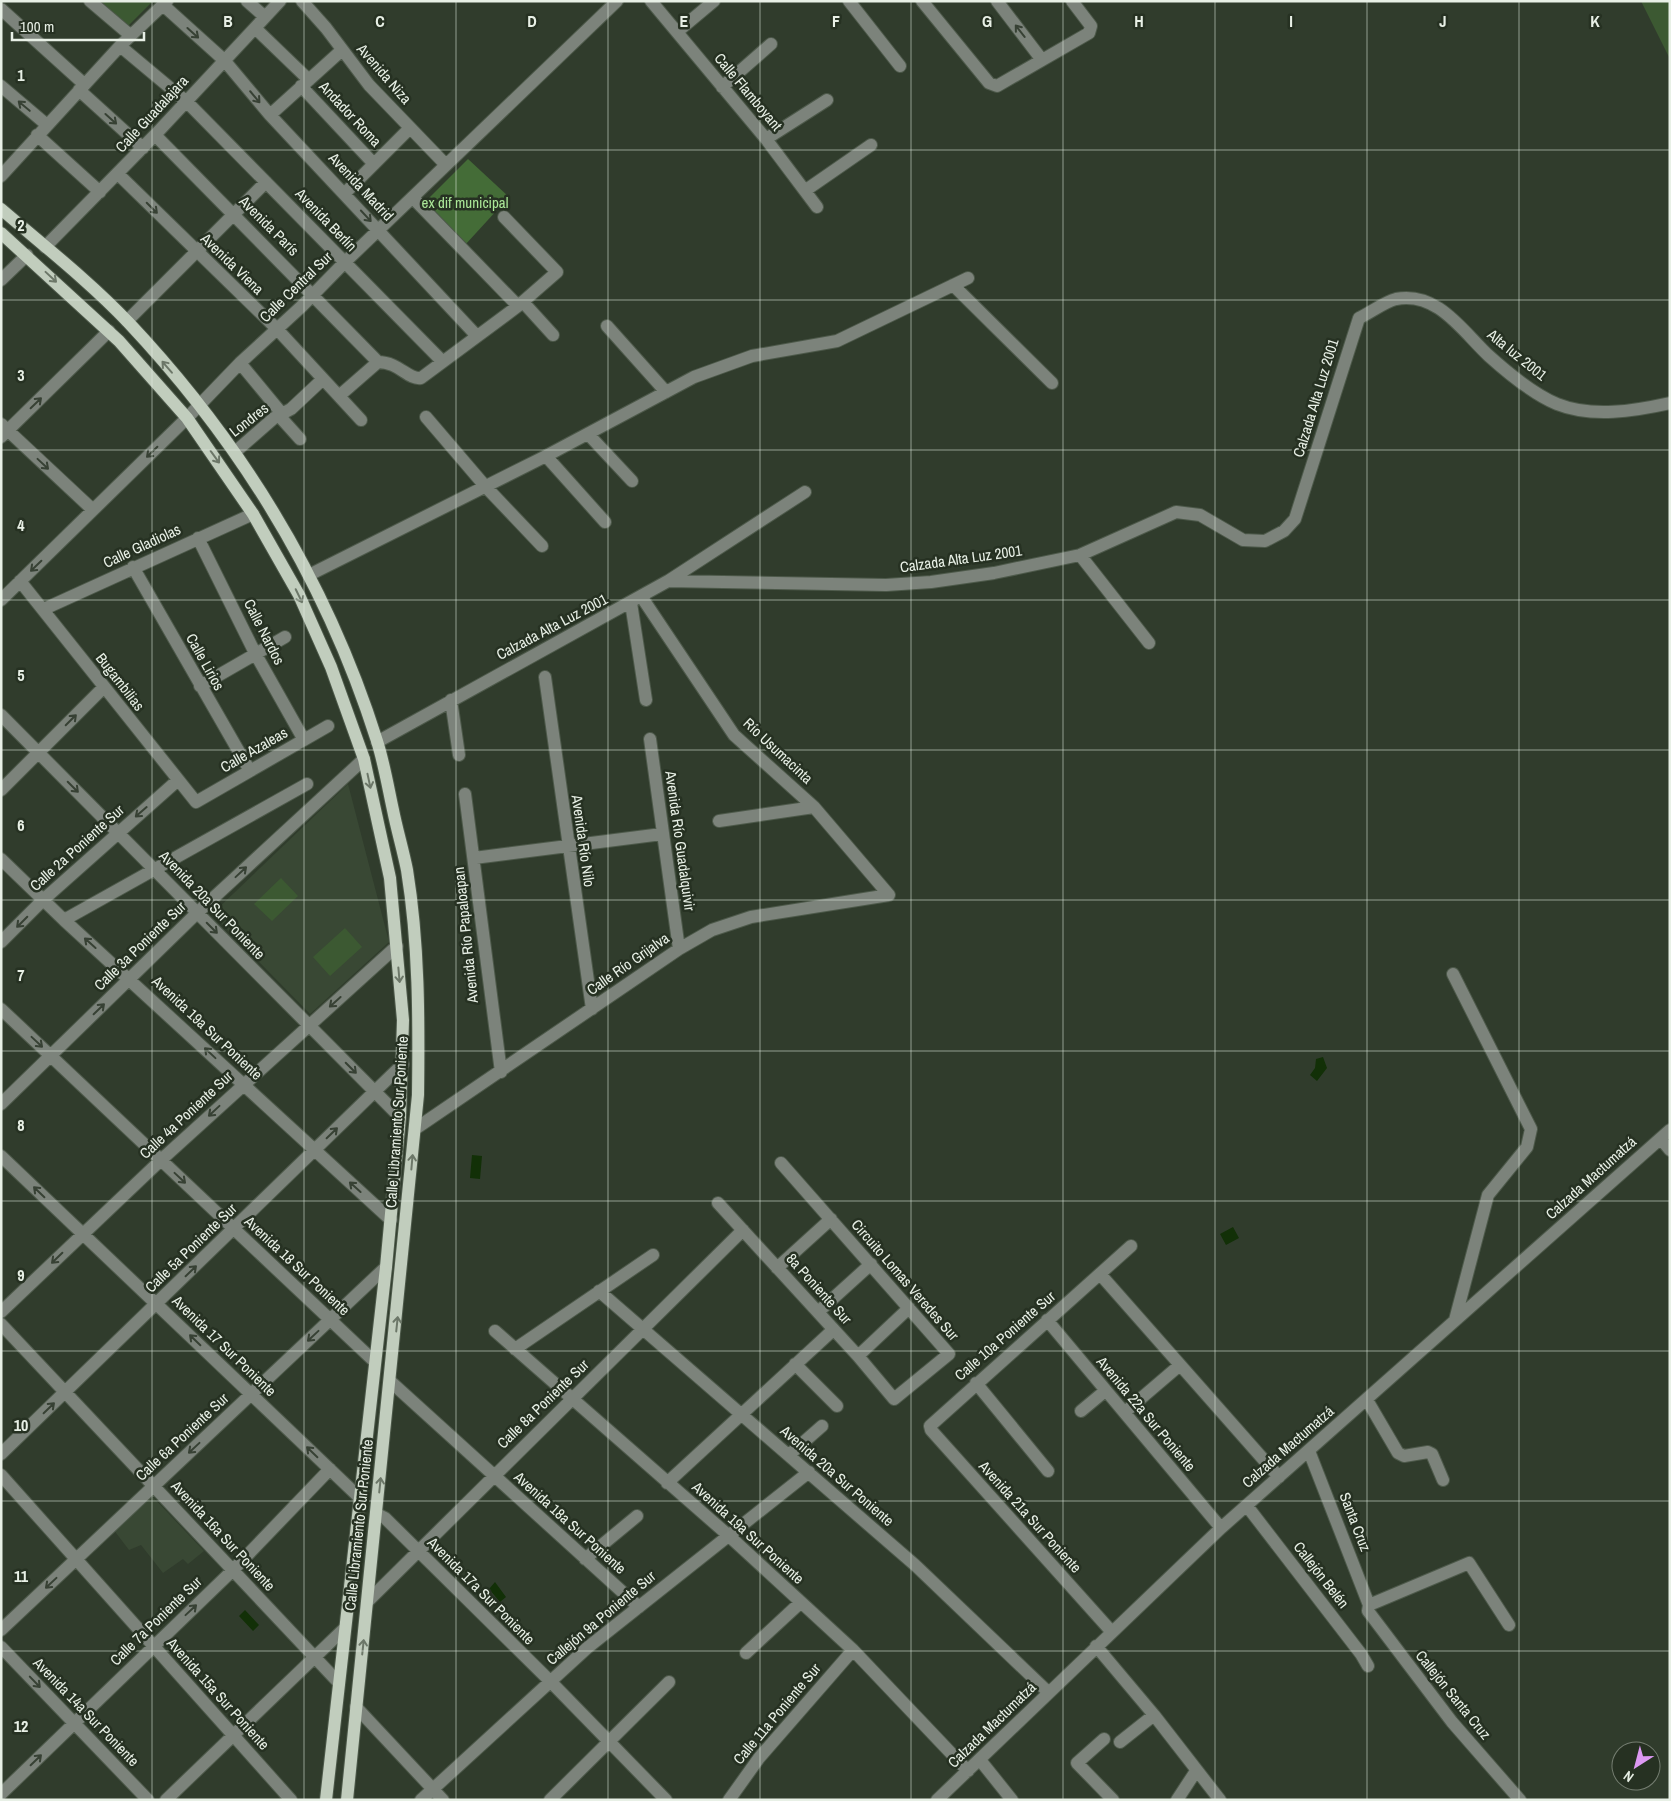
<svg xmlns="http://www.w3.org/2000/svg" width="1671" height="1801" viewBox="0 0 1671 1801" font-family="'Archivo Narrow',sans-serif">
<rect width="100%" height="100%" fill="#303c2c"/>
<path fill="#394834" d="M348,784L389,942L310,1014L212,914Z
M151,1495L204,1551L188,1564L183,1559L163,1573L141,1545L129,1550L113,1529Z"/>
<path fill="#3c5932" d="M101,1H153L127,27Z
M1641,1H1670V59Z
M281,878L298,896L272,921L254,904Z
M345,928L362,947L330,976L313,957Z"/>
<path fill="#446c37" d="M468,159L509,197L465,245L425,202Z"/>
<path fill="#123007" d="M1323,1057L1327,1068L1317,1081L1310,1075L1315,1068L1316,1059Z
M472,1155L482,1156L480,1179L470,1178Z
M1233,1227L1239,1238L1226,1245L1220,1234Z
M495,1582L506,1597L500,1602L489,1589Z
M245,1610L259,1625L253,1631L239,1616Z"/>
<g fill="none" stroke-linecap="round" stroke-linejoin="round">
<defs>
<path id="minor" d="M90,1L130,35
M247,1L265,17
M302,1L326,28L369,85L446,165
M651,1L766,139L817,207
M849,1L900,66
M922,1L989,83L997,86L1089,33L1091,26L1072,1
M997,1L1042,60
M163,5L224,60L270,115L476,335
M1,9L84,84
M255,28L309,80
M677,32L714,1
M120,46L187,102L442,361
M1,86L47,125
M301,86L374,164
M722,87L771,44
M79,90L143,148
M270,115L342,50
M37,135L100,192
M155,135L378,362
M766,139L827,100
M118,174L277,329L361,420
M1,176L120,46L167,1
M806,190L871,145
M345,193L410,128
M413,198L518,306
M45,247L155,135L280,1
M1,280L27,255
M953,285L1052,383
M523,302L553,335
M127,321L266,182
M607,326L666,392
M378,362C399,362 408,380 421,378L518,306L557,272L504,217
M240,363L283,415
M339,396L378,362
M283,415L282,419L300,439
M426,417L485,486L542,546
M1,424L93,510
M588,434L632,481
M1,437L109,331
M235,452L274,418L291,409L323,379
M546,456L605,522
M198,538L255,653L304,740
M1080,555L1149,643
M133,567L250,771
M309,575L546,456L694,377L752,356L837,341L968,278
M20,581L196,802L328,726
M668,581L805,492
M641,596L734,735L814,807L889,895
M1,600L187,418L240,363L302,306L344,263L617,1
M631,603L646,700
M44,609L253,514
M545,677L592,1009
M200,686L285,637
M451,700L459,755
M1,715L400,1117
M650,739L679,949
M377,742L668,581L886,585L931,582L994,573L1080,555L1176,512L1200,515L1243,540L1265,541L1284,531L1295,519L1359,318C1370,313 1384,302 1396,299C1438,291 1463,332 1489,356C1509,374 1533,394 1557,404C1592,418 1634,411 1670,403
M1,790L103,688
M465,794L501,1072
M719,821L814,807
M474,858L662,834
M1,859L64,920L391,1220
M64,920L307,784
M1,942L43,900L178,780
M1453,974L1531,1129L1527,1147L1488,1195L1455,1320
M1,1009L375,1362
M1,1104L197,913L364,759
M415,1129L679,949L712,930L751,917L889,895
M1661,1139L1670,1150
M1,1156L360,1498
M718,1203L858,1356L894,1399L949,1354L781,1163
M777,1268L831,1219
M1100,1274L1279,1477
M599,1291L915,1565L1048,1692
M1,1312L161,1160L397,946
M818,1312L871,1264
M1047,1320L1221,1528
M1,1324L339,1683
M495,1331L728,1535L853,1650L968,1771
M515,1349L653,1255
M858,1356L909,1308
M795,1364L837,1406
M391,1382L639,1607
M976,1383L1048,1471
M1367,1400L1398,1453L1404,1456L1428,1452L1432,1454L1443,1480
M1081,1411L1105,1391
M1125,1412L1180,1365
M1309,1451L1369,1605L1368,1611L1452,1722L1520,1800
M1,1454L403,1064
M789,1455L822,1426
M1,1475L291,1800
M667,1483L833,1330
M1247,1506L1361,1654L1368,1666
M377,1514L385,1518L550,1681L666,1800
M585,1559L637,1516
M368,1601L743,1230
M1369,1605L1469,1563L1509,1625
M1,1630L386,1267
M1111,1631L931,1430L930,1426L1131,1246
M1096,1646L1154,1715L1220,1800
M1,1647L148,1800
M746,1653L800,1603
M356,1707L443,1800
M1104,1739L1077,1763L1113,1800
M1120,1742L1154,1715
M980,1760L1012,1800
M1,1794L233,1570L330,1469
M166,1800L345,1628
M421,1800L587,1648L809,1472
M550,1800L669,1682
M729,1800L759,1758L853,1650
M937,1800L1221,1528L1670,1130
M1177,1800L1196,1771"/>
<path id="major" d="M1,209C43,245 90,282 128,322C241,442 327,583 377,741C384,763 388,787 393,810C397,830 403,850 407,870C419,944 419,1020 418,1095L347,1800
M1,233L119,341L187,418L253,514L299,595L331,667L364,759L390,878L403,1020L400,1117L386,1267L326,1800"/>
</defs>
<use href="#minor" stroke="#4d594a" stroke-width="14"/>
<use href="#major" stroke="#4d594a" stroke-width="14"/>
<use href="#minor" stroke="#7c837b" stroke-width="12"/>
<use href="#major" stroke="#c1cdbd" stroke-width="12"/>
</g>
<defs><path id="oneway-shaft" d="M-6 0H5M1.5-3L5.5 0L1.5 3" fill="none" stroke-width="1.6" stroke-linecap="round" stroke-linejoin="round" transform="scale(1.25)"/></defs>
<g stroke="#374134">
<use href="#oneway-shaft" transform="translate(1020 31) rotate(-128)"/>
<use href="#oneway-shaft" transform="translate(193 33) rotate(42)"/>
<use href="#oneway-shaft" transform="translate(255 97) rotate(50)"/>
<use href="#oneway-shaft" transform="translate(24 106) rotate(-140)"/>
<use href="#oneway-shaft" transform="translate(111 119) rotate(42)"/>
<use href="#oneway-shaft" transform="translate(152 208) rotate(45)"/>
<use href="#oneway-shaft" transform="translate(366 216) rotate(47)"/>
<use href="#oneway-shaft" transform="translate(36 403) rotate(-44)"/>
<use href="#oneway-shaft" transform="translate(152 452) rotate(136)"/>
<use href="#oneway-shaft" transform="translate(43 464) rotate(43)"/>
<use href="#oneway-shaft" transform="translate(36 566) rotate(136)"/>
<use href="#oneway-shaft" transform="translate(71 720) rotate(-45)"/>
<use href="#oneway-shaft" transform="translate(73 787) rotate(45)"/>
<use href="#oneway-shaft" transform="translate(141 812) rotate(139)"/>
<use href="#oneway-shaft" transform="translate(241 872) rotate(-43)"/>
<use href="#oneway-shaft" transform="translate(22 922) rotate(135)"/>
<use href="#oneway-shaft" transform="translate(212 928) rotate(45)"/>
<use href="#oneway-shaft" transform="translate(90 943) rotate(-138)"/>
<use href="#oneway-shaft" transform="translate(335 1002) rotate(138)"/>
<use href="#oneway-shaft" transform="translate(99 1009) rotate(-44)"/>
<use href="#oneway-shaft" transform="translate(37 1042) rotate(43)"/>
<use href="#oneway-shaft" transform="translate(210 1053) rotate(-137)"/>
<use href="#oneway-shaft" transform="translate(351 1068) rotate(45)"/>
<use href="#oneway-shaft" transform="translate(214 1111) rotate(137)"/>
<use href="#oneway-shaft" transform="translate(332 1133) rotate(-44)"/>
<use href="#oneway-shaft" transform="translate(180 1178) rotate(43)"/>
<use href="#oneway-shaft" transform="translate(355 1187) rotate(-138)"/>
<use href="#oneway-shaft" transform="translate(39 1192) rotate(-136)"/>
<use href="#oneway-shaft" transform="translate(57 1258) rotate(136)"/>
<use href="#oneway-shaft" transform="translate(191 1271) rotate(-44)"/>
<use href="#oneway-shaft" transform="translate(313 1336) rotate(137)"/>
<use href="#oneway-shaft" transform="translate(195 1340) rotate(-136)"/>
<use href="#oneway-shaft" transform="translate(49 1408) rotate(-44)"/>
<use href="#oneway-shaft" transform="translate(194 1448) rotate(137)"/>
<use href="#oneway-shaft" transform="translate(312 1452) rotate(-136)"/>
<use href="#oneway-shaft" transform="translate(51 1583) rotate(137)"/>
<use href="#oneway-shaft" transform="translate(191 1610) rotate(-43)"/>
<use href="#oneway-shaft" transform="translate(35 1682) rotate(46)"/>
<use href="#oneway-shaft" transform="translate(36 1760) rotate(-44)"/>
</g>
<g stroke="#6c7768">
<use href="#oneway-shaft" transform="translate(51 277) rotate(43)"/>
<use href="#oneway-shaft" transform="translate(167 367) rotate(-131)"/>
<use href="#oneway-shaft" transform="translate(215 457) rotate(54)"/>
<use href="#oneway-shaft" transform="translate(299 596) rotate(64)"/>
<use href="#oneway-shaft" transform="translate(369 781) rotate(78)"/>
<use href="#oneway-shaft" transform="translate(399 975) rotate(85)"/>
<use href="#oneway-shaft" transform="translate(412 1162) rotate(-85)"/>
<use href="#oneway-shaft" transform="translate(397 1324) rotate(-84)"/>
<use href="#oneway-shaft" transform="translate(380 1485) rotate(-84)"/>
<use href="#oneway-shaft" transform="translate(363 1647) rotate(-84)"/>
</g>
<path fill="none" stroke="#e8f0e6" stroke-width="1" stroke-opacity="0.55" d="M152,1V1800M304,1V1800M456,1V1800M608,1V1800M760,1V1800M911,1V1800M1063,1V1800M1215,1V1800M1367,1V1800M1519,1V1800M1,150H1670M1,300H1670M1,450H1670M1,600H1670M1,750H1670M1,900H1670M1,1051H1670M1,1201H1670M1,1351H1670M1,1501H1670M1,1651H1670"/>
<g text-anchor="middle" stroke-width="5" stroke-linejoin="round" paint-order="stroke">
<g font-size="15" fill="#e8f0e6" stroke="#263122">
<text transform="translate(384 74) rotate(49)" y="5">Avenida Niza</text>
<text transform="translate(748 92) rotate(50)" y="5">Calle Flamboyant</text>
<text transform="translate(152 114) rotate(-47)" y="5">Calle Guadalajara</text>
<text transform="translate(350 114) rotate(47)" y="5">Andador Roma</text>
<text transform="translate(361 187) rotate(47)" y="5">Avenida Madrid</text>
<text transform="translate(326 220) rotate(46)" y="5">Avenida Berlín</text>
<text transform="translate(269 226) rotate(45)" y="5">Avenida París</text>
<text transform="translate(232 264) rotate(44)" y="5">Avenida Viena</text>
<text transform="translate(296 287) rotate(-44)" y="5">Calle Central Sur</text>
<text transform="translate(1517 355) rotate(39)" y="5">Alta luz 2001</text>
<text transform="translate(1316 398) rotate(-73)" y="5">Calzada Alta Luz 2001</text>
<text transform="translate(249 420) rotate(-38)" y="5">Londres</text>
<text transform="translate(142 546) rotate(-25)" y="5">Calle Gladiolas</text>
<text transform="translate(961 559) rotate(-8)" y="5">Calzada Alta Luz 2001</text>
<text transform="translate(552 627) rotate(-28)" y="5">Calzada Alta Luz 2001</text>
<text transform="translate(264 632) rotate(63)" y="5">Calle Nardos</text>
<text transform="translate(205 662) rotate(61)" y="5">Calle Lirios</text>
<text transform="translate(120 682) rotate(52)" y="5">Bugambilias</text>
<text transform="translate(254 750) rotate(-30)" y="5">Calle Azaleas</text>
<text transform="translate(778 751) rotate(43)" y="5">Río Usumacinta</text>
<text transform="translate(583 841) rotate(82)" y="5">Avenida Río Nilo</text>
<text transform="translate(680 841) rotate(82)" y="5">Avenida Río Guadalquivir</text>
<text transform="translate(77 848) rotate(-42)" y="5">Calle 2a Poniente Sur</text>
<text transform="translate(212 905) rotate(46)" y="5">Avenida 20a Sur Poniente</text>
<text transform="translate(466 935) rotate(-96)" y="5">Avenida Río Papaloapan</text>
<text transform="translate(140 946) rotate(-44)" y="5">Calle 3a Poniente Sur</text>
<text transform="translate(628 964) rotate(-35)" y="5">Calle Río Grijalva</text>
<text transform="translate(207 1028) rotate(43)" y="5">Avenida 19a Sur Poniente</text>
<text transform="translate(186 1115) rotate(-43)" y="5">Calle 4a Poniente Sur</text>
<text transform="translate(397 1122) rotate(-86)" y="5">Calle Libramiento Sur Poniente</text>
<text transform="translate(1591 1178) rotate(-42)" y="5">Calzada Mactumatzá</text>
<text transform="translate(191 1248) rotate(-44)" y="5">Calle 5a Poniente Sur</text>
<text transform="translate(297 1266) rotate(43)" y="5">Avenida 18 Sur Poniente</text>
<text transform="translate(905 1280) rotate(49)" y="5">Circuito Lomas Veredes Sur</text>
<text transform="translate(819 1289) rotate(48)" y="5">8a Poniente Sur</text>
<text transform="translate(1005 1336) rotate(-41)" y="5">Calle 10a Poniente Sur</text>
<text transform="translate(224 1346) rotate(44)" y="5">Avenida 17 Sur Poniente</text>
<text transform="translate(543 1404) rotate(-44)" y="5">Calle 8a Poniente Sur</text>
<text transform="translate(1146 1414) rotate(50)" y="5">Avenida 22a Sur Poniente</text>
<text transform="translate(182 1437) rotate(-43)" y="5">Calle 6a Poniente Sur</text>
<text transform="translate(1288 1447) rotate(-41)" y="5">Calzada Mactumatzá</text>
<text transform="translate(837 1476) rotate(41)" y="5">Avenida 20a Sur Poniente</text>
<text transform="translate(1030 1517) rotate(48)" y="5">Avenida 21a Sur Poniente</text>
<text transform="translate(1355 1522) rotate(69)" y="5">Santa Cruz</text>
<text transform="translate(570 1523) rotate(42)" y="5">Avenida 18a Sur Poniente</text>
<text transform="translate(359 1525) rotate(-84)" y="5">Calle Libramiento Sur Poniente</text>
<text transform="translate(748 1533) rotate(42)" y="5">Avenida 19a Sur Poniente</text>
<text transform="translate(223 1536) rotate(47)" y="5">Avenida 16a Sur Poniente</text>
<text transform="translate(1321 1575) rotate(52)" y="5">Callejón Belén</text>
<text transform="translate(481 1591) rotate(45)" y="5">Avenida 17a Sur Poniente</text>
<text transform="translate(601 1618) rotate(-40)" y="5">Callejón 9a Poniente Sur</text>
<text transform="translate(156 1621) rotate(-44)" y="5">Calle 7a Poniente Sur</text>
<text transform="translate(218 1694) rotate(48)" y="5">Avenida 15a Sur Poniente</text>
<text transform="translate(1453 1695) rotate(51)" y="5">Callejón Santa Cruz</text>
<text transform="translate(86 1712) rotate(46)" y="5">Avenida 14a Sur Poniente</text>
<text transform="translate(777 1714) rotate(-50)" y="5">Calle 11a Poniente Sur</text>
<text transform="translate(992 1725) rotate(-44)" y="5">Calzada Mactumatzá</text>
</g>
<g font-size="15" fill="#abe898" stroke="#263122">
<text x="465" y="208">ex dif municipal</text>
</g>
</g>
<g font-size="16" text-anchor="middle" font-weight="bold" fill="#e8f0e6" stroke="#263122" stroke-width="5" stroke-linejoin="round" paint-order="stroke">
<text x="228" y="27">B</text>
<text x="380" y="27">C</text>
<text x="532" y="27">D</text>
<text x="684" y="27">E</text>
<text x="836" y="27">F</text>
<text x="987" y="27">G</text>
<text x="1139" y="27">H</text>
<text x="1291" y="27">I</text>
<text x="1443" y="27">J</text>
<text x="1595" y="27">K</text>
<text x="21" y="81">1</text>
<text x="21" y="231">2</text>
<text x="21" y="381">3</text>
<text x="21" y="531">4</text>
<text x="21" y="681">5</text>
<text x="21" y="831">6</text>
<text x="21" y="981">7</text>
<text x="21" y="1131">8</text>
<text x="21" y="1281">9</text>
<text x="21" y="1431">10</text>
<text x="21" y="1582">11</text>
<text x="21" y="1732">12</text>
</g>
<rect width="1671" height="1801" fill="none" stroke="#e8f0e6" stroke-width="5"/>
<g transform="translate(1636 1766) rotate(216)"><circle r="24" fill="#263122" stroke="#747d70"/>
<path d="M0-4L9 19L0 12L-9 19Z" fill="#dd99f3"/>
<text y="-8" font-size="14" font-weight="bold" text-anchor="middle" fill="#e8f0e6">N</text>
</g>
<path d="M12 32v8h132v-8" fill="none" stroke="#e8f0e6" stroke-width="2.5"/>
<text x="20" y="32" font-size="15" fill="#e8f0e6" stroke="#263122" stroke-width="4" paint-order="stroke">100 m</text>
</svg>
